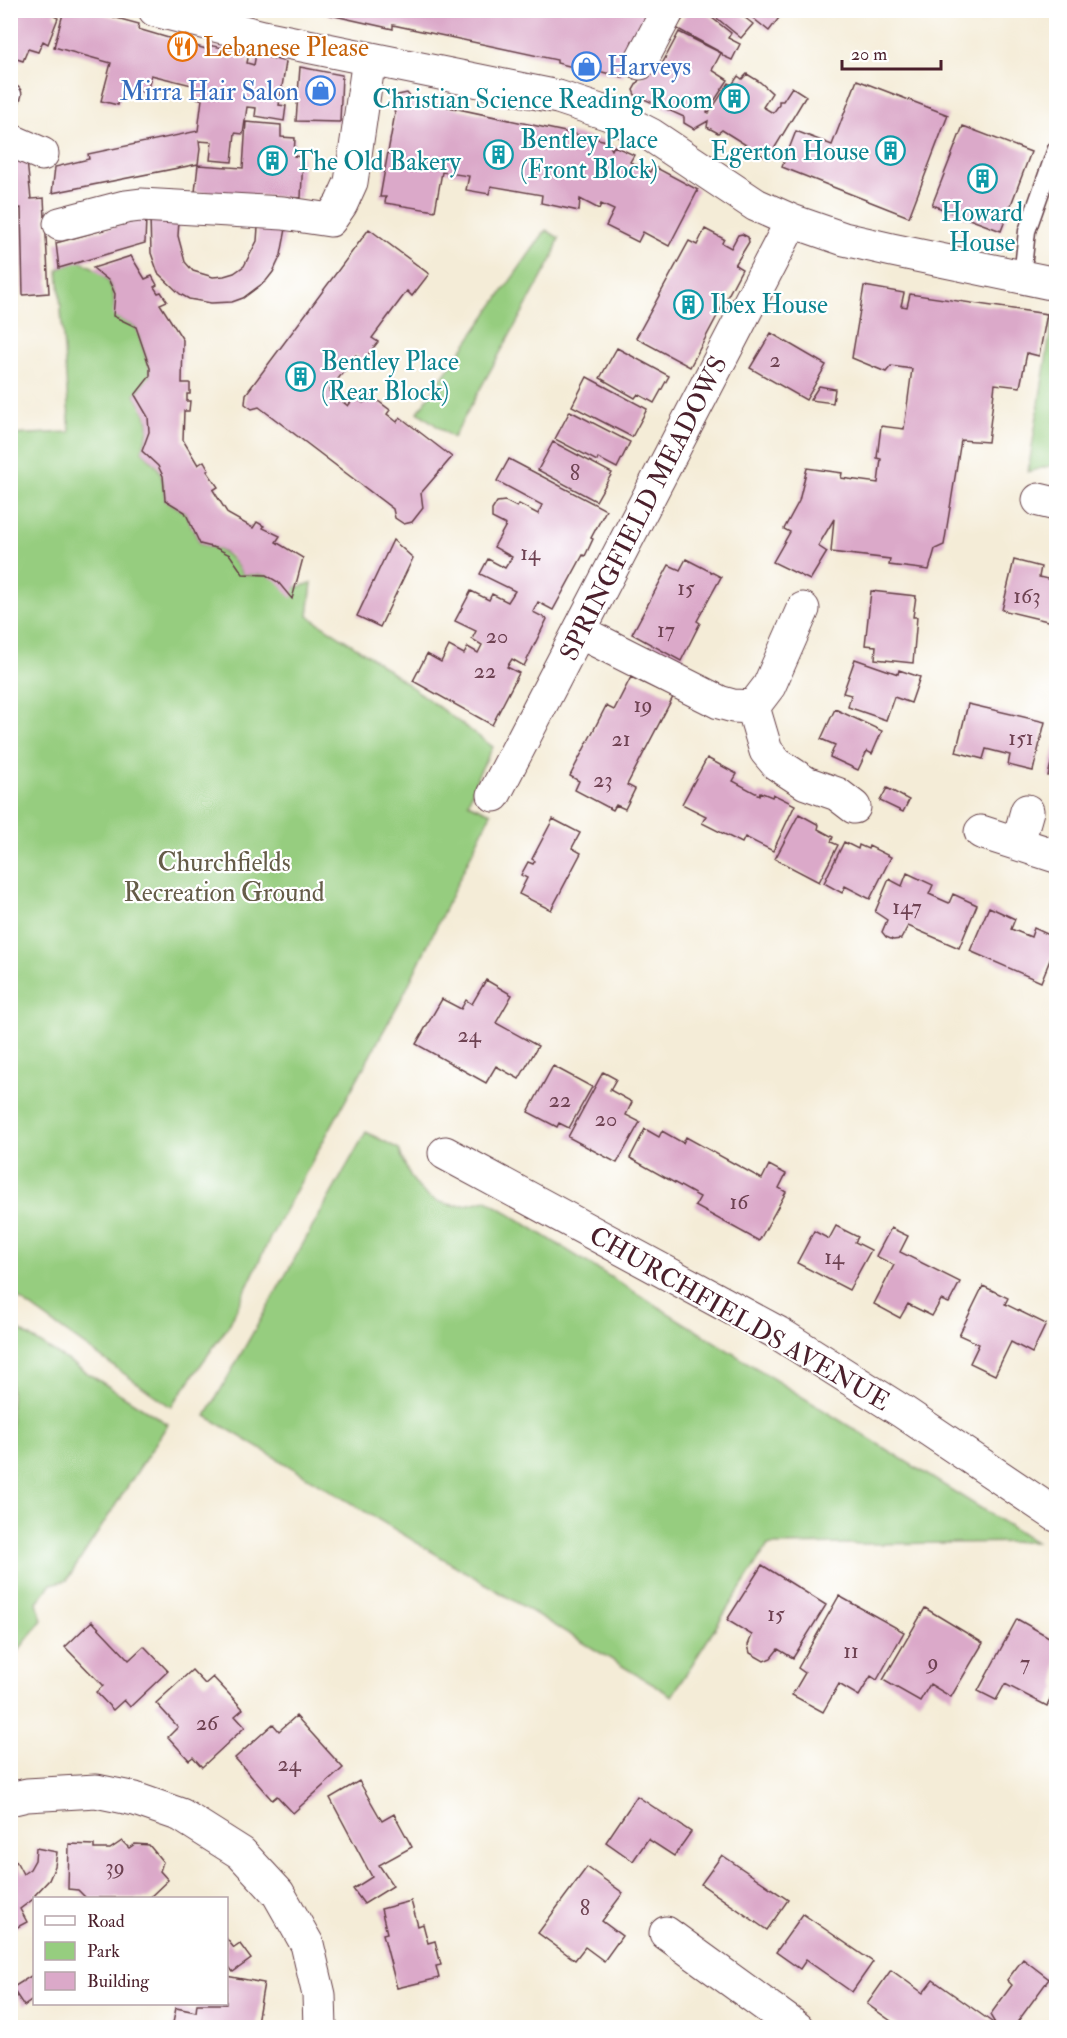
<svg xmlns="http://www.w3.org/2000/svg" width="1067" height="2038" viewBox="0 0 1067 2038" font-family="'IM FELL Double Pica',serif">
<rect width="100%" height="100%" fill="#fff"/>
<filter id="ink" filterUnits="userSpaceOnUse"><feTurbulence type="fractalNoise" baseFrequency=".0167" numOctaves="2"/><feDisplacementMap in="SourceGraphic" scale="12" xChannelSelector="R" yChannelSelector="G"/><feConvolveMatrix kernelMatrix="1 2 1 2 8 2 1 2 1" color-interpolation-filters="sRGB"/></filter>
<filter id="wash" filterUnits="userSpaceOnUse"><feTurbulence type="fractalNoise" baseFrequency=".008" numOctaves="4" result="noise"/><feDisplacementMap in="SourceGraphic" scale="24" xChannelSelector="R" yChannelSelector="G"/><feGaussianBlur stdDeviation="1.35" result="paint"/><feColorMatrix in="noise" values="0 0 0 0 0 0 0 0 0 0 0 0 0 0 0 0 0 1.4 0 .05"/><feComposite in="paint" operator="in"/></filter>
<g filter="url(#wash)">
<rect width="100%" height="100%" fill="#f4ecd7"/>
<path fill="#96cd7f" stroke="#707655" stroke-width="1.5" d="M546,230L559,238L552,259L453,438L418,412Z
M80,261C84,264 89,265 94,268C114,281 115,294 114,316L136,327L150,368V376L135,395C150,420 152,423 142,451C162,470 163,473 165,500L185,512L200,544C224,549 229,554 243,574L266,575L294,588L312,583L308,616L368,655L493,747L478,775L468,803L491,813L405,992L271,1236L229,1325L171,1407L11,1293L10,435L70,432L58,269Z
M1053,316L1056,317V464L1028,472Z
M366,1132L399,1149C408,1178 422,1202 454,1205C464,1207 477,1202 487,1200L1035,1542L768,1545L672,1696L206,1416Z
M11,1325L168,1424L67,1580L51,1584L37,1602L42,1620L11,1660Z"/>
<g id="blocks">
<path fill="#dba9c9" d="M10,10H56L54,16L58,18L48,44L43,41L38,52L28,49L23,61L11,57L15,47L10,45Z
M64,10H87L139,24L138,29L206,49L208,45L249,53L247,63L254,65L256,54L286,62L279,105L286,106L284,121L255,116L256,108L247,107L243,134L235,133L232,162L210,160L212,142L199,141L200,149L198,164L52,193L55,167L89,159L88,154L198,131L202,99L194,98L196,86L151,75L147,93L123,87L118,105L101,101L111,63L54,47Z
M308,10H649L641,42L632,41L623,77L577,66H569L557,63V60L393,25V29Z
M689,10H702L731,33L728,38L740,44L732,60L723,56L722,53L676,28Z
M707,10H735L753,24L741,38Z
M743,10H785L769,31Z
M679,32L721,53L712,70L728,80L707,112L709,113L729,83L732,85L738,76L742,79L747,74L760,82L772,93L763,107L773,113L779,105V101H783L792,87L806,96L768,159L722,130L718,133L707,127L708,121L694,129L684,123V117L635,95L633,90L640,78L658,61L662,64Z
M300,67L342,75L340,122L296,121Z
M857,80L948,115L909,217L782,167L796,131L832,145Z
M407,93L412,99L607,141L612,150L614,146L634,155L630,162L650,172L653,166L698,190L669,246L643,232L638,242L606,226L614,210L601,204L599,209L580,199L579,211L541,203L542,195L491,186L489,194L466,190L469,176L442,172L435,211L385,203L386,197H380L395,113L392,105L393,99L398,95Z
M246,122L281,125V137L295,138L294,156L303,157L301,198L195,192L198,165L243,168Z
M963,126L1031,152L1001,231L932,205Z
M10,156L27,161L31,199L44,198L49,293L23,295L21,208L10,209Z
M146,218L145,243L59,268L56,243Z
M150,218L179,220L178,236L185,262L193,271L213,277L224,276L234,273L244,266L257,241L258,227L286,229L281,255L273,272L266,281L243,298L232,302L211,303L189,299L180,294L158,273L151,253Z
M369,229L429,274L412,296L407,291L372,338L378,342L363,361L356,355L329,391L348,406L355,397L363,403L370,395L390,410L387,414L397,422L400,417L452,457L421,493L423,508L412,522L404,524L395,518L393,509L259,407L252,409L245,404L246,394Z
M705,229L724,239L722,243L731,248L738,235L742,234L748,237L749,242L735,265L742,269L690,367L636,338L689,241L697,245Z
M131,256L145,279L152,276L157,285L154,287L158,293L161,292L167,301L160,304L183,340L182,383H190V394H187V401H190L189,411H184L183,440L198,465L204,461L209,470L207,471L218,487L213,490L228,514L253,528L257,522L264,526L263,528L280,536L276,542L303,558L292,599L278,582L266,575L243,574L230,555L216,548L200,544L185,512L165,500L163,476L158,466L142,451L149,432L148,417L135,395L150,376V368L136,327L113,316L115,294L109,281L93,268Z
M864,286L904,293L901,306L907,307L910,294L1047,314L1039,356L1027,353L1020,387L995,384L988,442L961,440L944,545L935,549L929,570L889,565L890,559L831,552L834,519L818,546L827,552L810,580L773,562L790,532L784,529L799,501L807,468L842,473L841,478L878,483L881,459L877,458L881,426L904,429L912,369L891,366L886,372L852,358Z
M771,333L826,365L806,400L750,368Z
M617,348L669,376L654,403L638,394L635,398L600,378Z
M587,377L647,409L632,437L572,406Z
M819,386L835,389L833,403L810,400Z
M570,411L630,442L617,468L598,458L597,461L555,439Z
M553,442L612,473L596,501L538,470Z
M509,459L606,510L591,538L593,539L585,556L583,555L553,610L538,602L533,612L547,619L524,666L512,659L507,667L519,673L492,725L413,681L427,654L441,662L449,646L464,654L468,647L478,653L482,645L472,639L476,631L455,621L471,591L489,600L492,594L508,602L515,591L480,574L488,559L505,568L512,557L494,547L506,525L492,518V510L497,502L505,501L517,507L519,504L538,514L542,505L497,481Z
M393,540L413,558L380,627L357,616Z
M686,559L721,577L697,621L700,623L681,661L632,634L669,565L680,570Z
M1014,560L1041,567L1039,577L1056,581V623L1002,610Z
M871,591L916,596L913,617H917L913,663L875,659L876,646L865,645Z
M855,659L898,674L899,670L920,677L911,703L894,697L886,720L848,707L851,695L843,693Z
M631,677L673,697L627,785L635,789L625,809L616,805L613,810L575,790L579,781L570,776L606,706L614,710Z
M968,704L1045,722L1033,771L1008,765L1010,755L986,749L983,759L956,752Z
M835,709L882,731L872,754L867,751L858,770L830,757L835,745L821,739Z
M1056,743V778L1048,776Z
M707,758L737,774L733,781L759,795L760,792L772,797L773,794L795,805L773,851L745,837L742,843L702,823L706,816L682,804Z
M887,788L909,800L903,812L880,801Z
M799,814L819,825L818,829L833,837L831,842L838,845L819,882L775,859Z
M553,819L580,833L572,848L581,853L551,910L519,894L527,878L521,875L528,862L533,864L535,861L532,859Z
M844,842L858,849L859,845L868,849L869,846L891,857L870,899L845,886L842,893L824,883Z
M907,873L933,885L929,894L940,899L949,903L953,894L977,905L959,948L908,926L901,939L893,940L886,937L882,932L887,920L875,912L889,879L902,886Z
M989,907L1015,919L1011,929L1031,937L1034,928L1056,938V945L1041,982L970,951Z
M486,980L512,995L496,1023L538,1046L519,1079L496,1066L486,1083L416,1044L442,999L461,1009L466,1000L472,1004Z
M553,1066L592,1087L569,1128L559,1123L557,1127L528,1112Z
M603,1072L616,1079L610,1090L632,1102L626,1115L640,1122L617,1163L568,1137Z
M645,1129L659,1137L662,1131L683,1143L686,1137L762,1179L769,1165L786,1174L779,1188L786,1192L759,1241L695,1206L700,1197L630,1158Z
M836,1226L858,1237L855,1242L871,1250L849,1290L797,1263L814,1231L829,1239Z
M891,1228L908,1236L900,1252L960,1282L949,1303L941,1300L932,1316L908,1304L900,1318L874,1304L894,1265L876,1256Z
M983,1286L1008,1298L1005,1304L1046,1324L1032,1353L1011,1342L995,1375L970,1363L979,1344L959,1335Z
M762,1565L826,1605L793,1658L778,1649L771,1658L764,1661L750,1653L748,1645L752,1635L727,1620Z
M839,1596L904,1632L877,1680L871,1676L859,1696L839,1684L823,1712L792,1695L805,1673L798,1668Z
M925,1608L983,1643L951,1697L930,1684L920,1701L883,1680Z
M1017,1619L1056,1641V1688L1047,1706L1005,1684L996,1700L978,1691Z
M92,1621L129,1660L144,1646L168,1671L130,1707L124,1700L113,1710L96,1692L103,1686L65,1647Z
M192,1670L205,1684L213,1677L243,1709L235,1716L245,1727L202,1767L193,1757L189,1760L168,1737L178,1727L156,1703Z
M296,1716L343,1768L293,1813L277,1796L272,1800L235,1758L273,1724L279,1731Z
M359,1781L382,1821L394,1814L412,1847L379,1865L393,1886L364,1904L353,1889L372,1877L330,1798Z
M637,1796L691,1832L674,1856L648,1839L633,1861L606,1842Z
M122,1841L129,1848L135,1844L149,1845L163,1862L160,1871L168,1880L149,1898H86L78,1890L68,1889L69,1844L94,1845V1849H110Z
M36,1848L57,1852L55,1866L49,1880L35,1895L36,1897L20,1909L27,1922L10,1931V1864L16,1861L23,1874L30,1869L35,1860Z
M722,1855L788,1900L767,1930L701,1884Z
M587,1867L623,1893L602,1921L622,1936L604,1961L585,1947L575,1960L538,1933Z
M411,1901L418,1926L423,1924L428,1943L435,1941L441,1965L436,1966L439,1978L397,1988L383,1934L387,1933L381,1909Z
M803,1914L873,1962L852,1992L806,1960L800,1969L776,1952Z
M226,1938L234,1948L240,1944L251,1959L233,1972L226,1963Z
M1023,1959L1049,1979L1013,2028H901L867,2004L891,1970L923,1993L933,1980L996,2025L990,2015L1012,1985L1007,1980Z
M34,1974V1999L24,2006L12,1988Z
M226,1976L264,1983L256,2028H172L176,2008L196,2012L197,2004H226Z"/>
</g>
</g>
<g filter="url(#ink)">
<use href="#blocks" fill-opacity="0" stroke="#643e45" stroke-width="1.5"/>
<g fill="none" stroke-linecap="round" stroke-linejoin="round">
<defs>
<path id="service" d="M10,103L13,94
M1022,277L1027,231L1056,149"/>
<path id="minor" d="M155,10L263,37L558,97L612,115L651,135L756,205L792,221L844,239L892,250L1056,284
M640,63L668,10
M10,140L42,154
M60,224L125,207L141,205L283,213L330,220L341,204L351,182L369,59
M1039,500L1056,504
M580,632L719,702L733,706L753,707
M753,707L766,751L777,764L806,783L837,794L854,807
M753,707L769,686L803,609
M494,795L792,221
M981,832L1056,856
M1018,843L1027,811
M445,1153L778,1333L903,1412L1056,1515
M10,1799L27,1795L96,1791L135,1799L181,1815L241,1853L278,1893L307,1944L319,1995L320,2028
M666,1933L797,2028"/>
</defs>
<use href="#service" stroke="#643e45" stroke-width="19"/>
<use href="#minor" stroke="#643e45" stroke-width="35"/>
<use href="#service" stroke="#fff" stroke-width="16"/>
<use href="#minor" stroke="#fff" stroke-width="33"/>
</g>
</g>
<defs>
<symbol id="restaurant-ring" viewBox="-11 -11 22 22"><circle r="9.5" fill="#fff" stroke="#e8710a" stroke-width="1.5"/><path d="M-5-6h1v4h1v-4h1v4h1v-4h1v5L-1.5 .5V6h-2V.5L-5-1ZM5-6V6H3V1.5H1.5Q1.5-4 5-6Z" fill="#e8710a"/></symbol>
<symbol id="shop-ring" viewBox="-11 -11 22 22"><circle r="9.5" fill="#fff" stroke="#3f7fe0" stroke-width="1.5"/><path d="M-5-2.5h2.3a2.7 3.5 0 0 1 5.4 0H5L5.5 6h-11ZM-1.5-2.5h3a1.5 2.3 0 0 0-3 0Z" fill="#3f7fe0"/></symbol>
<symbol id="building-ring" viewBox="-11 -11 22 22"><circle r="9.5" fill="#fff" stroke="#0f9aa8" stroke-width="1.5"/><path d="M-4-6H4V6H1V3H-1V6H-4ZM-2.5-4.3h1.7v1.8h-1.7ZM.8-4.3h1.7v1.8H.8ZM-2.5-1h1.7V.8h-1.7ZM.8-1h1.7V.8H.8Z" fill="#0f9aa8"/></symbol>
</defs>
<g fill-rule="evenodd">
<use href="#restaurant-ring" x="166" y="30" width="33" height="33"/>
<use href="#shop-ring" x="570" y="50" width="33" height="33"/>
<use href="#shop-ring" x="304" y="74" width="33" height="33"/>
<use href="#building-ring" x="718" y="82" width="33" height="33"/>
<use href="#building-ring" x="874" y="134" width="33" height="33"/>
<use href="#building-ring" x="482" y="138" width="33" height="33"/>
<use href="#building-ring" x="256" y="144" width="33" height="33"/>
<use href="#building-ring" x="966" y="162" width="33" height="33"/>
<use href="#building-ring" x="672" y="288" width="33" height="33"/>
<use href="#building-ring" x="284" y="360" width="33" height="33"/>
</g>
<g text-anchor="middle" stroke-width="4.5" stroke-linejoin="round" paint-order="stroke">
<g font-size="22" fill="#6e4252">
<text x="775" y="367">2</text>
<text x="575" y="480">8</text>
<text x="530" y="560">14</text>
<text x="686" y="595">15</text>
<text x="1027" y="603">163</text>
<text x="666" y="637">17</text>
<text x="497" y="643">20</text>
<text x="485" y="678">22</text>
<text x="643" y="712">19</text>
<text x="1021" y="745">151</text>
<text x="621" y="746">21</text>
<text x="603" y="787">23</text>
<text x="907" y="914">147</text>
<text x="469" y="1042">24</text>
<text x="560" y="1107">22</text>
<text x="606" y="1126">20</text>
<text x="739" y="1209">16</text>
<text x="834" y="1264">14</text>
<text x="776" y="1621">15</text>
<text x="851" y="1658">11</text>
<text x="933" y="1669">9</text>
<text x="1025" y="1670">7</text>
<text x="207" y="1730">26</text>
<text x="289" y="1771">24</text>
<text x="115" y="1874">39</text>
<text x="585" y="1915">8</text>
</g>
<g font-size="26" fill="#c56008" stroke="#fff" text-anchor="start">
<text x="203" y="56">Lebanese Please</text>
</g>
<g font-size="26" fill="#366cbe" stroke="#fff" text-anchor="start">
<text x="607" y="75">Harveys</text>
<text x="299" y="100" text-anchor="end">Mirra Hair Salon</text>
</g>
<g font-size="26" fill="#0d838f" stroke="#fff" text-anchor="start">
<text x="713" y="108" text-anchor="end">Christian Science Reading Room</text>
<text x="520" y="148">Bentley Place<tspan x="520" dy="30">(Front Block)</tspan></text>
<text x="869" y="160" text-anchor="end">Egerton House</text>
<text x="294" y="170">The Old Bakery</text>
<text x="982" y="221" text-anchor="middle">Howard<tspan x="982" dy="30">House</tspan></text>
<text x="710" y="313">Ibex House</text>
<text x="321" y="370">Bentley Place<tspan x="321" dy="30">(Rear Block)</tspan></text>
</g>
<g font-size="26" fill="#4a1f2b" stroke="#fff">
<text transform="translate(643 508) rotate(-63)" y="9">SPRINGFIELD MEADOWS</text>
<text transform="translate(740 1318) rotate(30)" y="9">CHURCHFIELDS AVENUE</text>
</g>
<g font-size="26" fill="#655c48" stroke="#fff">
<text x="224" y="871">Churchfields<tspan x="224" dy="30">Recreation Ground</tspan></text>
</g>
</g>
<rect width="1067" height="2038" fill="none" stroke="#fff" stroke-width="36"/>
<rect x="33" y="1897" width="195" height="108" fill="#ffffff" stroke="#b7a5aa" stroke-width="1.5"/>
<rect x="45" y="1916" width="30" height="9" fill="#ffffff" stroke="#b7a5aa" stroke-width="1.5"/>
<text x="87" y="1927" font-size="18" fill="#4a1f2b">Road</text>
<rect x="45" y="1942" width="30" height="18" fill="#96cd7f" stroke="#b7a5aa" stroke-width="1.5"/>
<text x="87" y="1957" font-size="18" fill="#4a1f2b">Park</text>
<rect x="45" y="1972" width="30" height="18" fill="#dba9c9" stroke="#b7a5aa" stroke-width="1.5"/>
<text x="87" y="1987" font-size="18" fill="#4a1f2b">Building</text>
<path d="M842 60v9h99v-9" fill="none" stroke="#4a1f2b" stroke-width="3"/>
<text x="851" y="60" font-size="18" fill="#4a1f2b" stroke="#ffffff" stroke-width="4.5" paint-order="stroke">20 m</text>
</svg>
